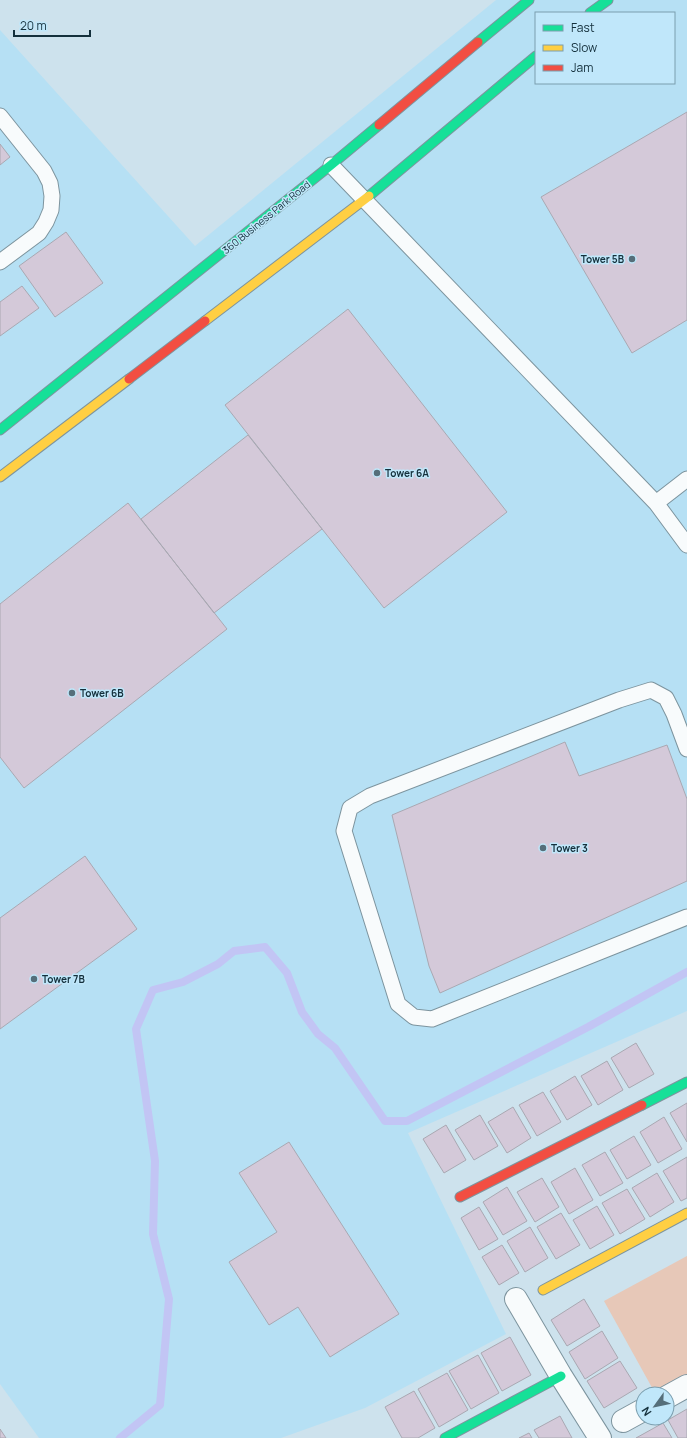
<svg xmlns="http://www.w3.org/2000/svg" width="687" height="1438" viewBox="0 0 687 1438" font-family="Manrope,sans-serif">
<rect width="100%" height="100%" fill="#cde2ed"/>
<path fill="#b6e0f4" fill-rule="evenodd" d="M496,0H687V1011L408,1133L506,1334L365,1408L281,1438H39L0,1384V30L195,246ZM536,13H674V83H536Z"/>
<path fill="#e7c8b8" d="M687,1256V1375L655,1393L604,1301Z"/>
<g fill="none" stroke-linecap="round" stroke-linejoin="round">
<path stroke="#c2c5f4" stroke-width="8" d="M120,1438L160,1405L169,1299L153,1234L155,1161L136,1029L153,990L183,982L218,964L234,951L265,947L287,973L302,1012L318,1034L335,1048L385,1121H407L588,1027L687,972"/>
</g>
<path fill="#d4c9d9" stroke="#a9a8b2" d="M687,112V320L632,353L541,197Z
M0,144L10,157L0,165Z
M66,232L103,283L55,317L19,266Z
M22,286L39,308L0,336V302Z
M348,309L507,512L384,608L225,405Z
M248,435L322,529L214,613L141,519Z
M128,503L227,629L24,788L0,757V604Z
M565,742L579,776L667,745L687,799V881L440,993L429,966L392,815Z
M85,856L137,929L0,1029V918Z
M636,1043L654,1074L629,1088L611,1058Z
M607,1061L623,1090L598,1105L581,1076Z
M575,1076L592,1105L567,1120L550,1091Z
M543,1092L561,1122L537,1136L519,1105Z
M687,1103V1142L670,1113Z
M513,1107L531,1138L507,1153L488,1122Z
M480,1115L498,1146L474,1160L455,1130Z
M664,1117L682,1149L658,1163L640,1132Z
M446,1125L466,1160L444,1173L423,1139Z
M634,1136L651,1165L627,1179L610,1150Z
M289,1142L399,1314L330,1357L298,1307L269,1325L229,1262L277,1232L239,1173Z
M605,1152L623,1183L600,1196L582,1165Z
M687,1157V1198L681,1201L663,1171Z
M575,1168L593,1200L569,1214L551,1182Z
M657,1173L674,1202L650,1217L632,1188Z
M542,1178L559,1207L535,1222L517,1192Z
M507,1187L527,1221L503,1235L483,1202Z
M627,1189L645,1219L620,1234L602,1203Z
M597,1206L614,1235L590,1249L573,1220Z
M479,1207L498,1239L479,1250L461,1218Z
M561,1213L580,1245L556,1259L537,1227Z
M530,1227L548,1258L525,1272L507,1241Z
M502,1245L519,1273L499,1285L482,1257Z
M584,1299L600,1326L567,1346L551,1320Z
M602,1331L618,1358L585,1379L569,1352Z
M510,1337L531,1375L502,1391L481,1353Z
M478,1355L499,1393L471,1409L449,1371Z
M620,1361L637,1388L604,1408L587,1381Z
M447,1373L468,1410L439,1427L418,1389Z
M414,1391L435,1428L418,1438H402L385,1407Z
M687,1409V1438H678L668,1420Z
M560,1416L572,1438H539L534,1430Z
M663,1423L672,1438H636Z
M0,1429L6,1438H0Z
M529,1433L532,1438H519Z"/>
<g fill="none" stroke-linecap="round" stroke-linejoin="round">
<defs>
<path id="lane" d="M0,116L44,171L50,183L52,196L51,210L46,222L39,233L0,262
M331,165L656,503L687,545
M656,503L687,479
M687,749L674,714L666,698L651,690L619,700L370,796L350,808L344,831L398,1004L414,1017L432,1019L687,917"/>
<path id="street" d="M516,1299L561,1376L600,1438
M667,1397L687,1386
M623,1421L643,1410"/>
<path id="fast" d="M590,13L608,0
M478,42L529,0
M369,196L536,56
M0,430L331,165L379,125
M642,1105L687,1082
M445,1438L561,1376"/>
<path id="slow" d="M205,321L369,196
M0,477L129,379
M543,1290L687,1213"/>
<path id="jam" d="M379,125L478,42
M129,379L205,321
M460,1197L642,1105"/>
</defs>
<use href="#lane" stroke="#7d949e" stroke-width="17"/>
<use href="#street" stroke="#7d949e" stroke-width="24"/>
<use href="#fast" stroke="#7d949e" stroke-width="11"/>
<use href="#slow" stroke="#7d949e" stroke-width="11"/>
<use href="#jam" stroke="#7d949e" stroke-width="11"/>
<use href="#lane" stroke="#f8fbfc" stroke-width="15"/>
<use href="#street" stroke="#f8fbfc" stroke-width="22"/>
<use href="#fast" stroke="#16e098" stroke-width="9"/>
<use href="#slow" stroke="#ffcf43" stroke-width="9"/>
<use href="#jam" stroke="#f24e42" stroke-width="9"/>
</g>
<g fill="#556e7a" stroke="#c0e7fa" stroke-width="1.5">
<circle cx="632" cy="259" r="4"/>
<circle cx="377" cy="473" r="4"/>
<circle cx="72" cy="693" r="4"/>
<circle cx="543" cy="848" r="4"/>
<circle cx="34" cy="979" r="4"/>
</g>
<g text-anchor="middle" stroke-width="3" stroke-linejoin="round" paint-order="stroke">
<g font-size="10" fill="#14303c" stroke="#c0e7fa">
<text transform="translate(266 217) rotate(-39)" y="4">360 Business Park Road</text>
</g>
<g font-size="10" font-weight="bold" fill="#14303c" stroke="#c0e7fa" text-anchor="start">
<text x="624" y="263" text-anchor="end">Tower 5B</text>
<text x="385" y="477">Tower 6A</text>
<text x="80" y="697">Tower 6B</text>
<text x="551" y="852">Tower 3</text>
<text x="42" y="983">Tower 7B</text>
</g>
</g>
<rect x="535" y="12" width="140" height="72" fill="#c0e7fa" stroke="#7b9eae"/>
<rect x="543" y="25" width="20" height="6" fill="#16e098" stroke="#7b9eae"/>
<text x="571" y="32" font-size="12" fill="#14303c">Fast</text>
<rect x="543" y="45" width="20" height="6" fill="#ffcf43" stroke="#7b9eae"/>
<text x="571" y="52" font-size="12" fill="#14303c">Slow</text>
<rect x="543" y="65" width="20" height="6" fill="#f24e42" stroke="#7b9eae"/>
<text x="571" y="72" font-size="12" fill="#14303c">Jam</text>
<g transform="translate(655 1406) rotate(237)"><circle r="19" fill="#c0e7fa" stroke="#7b9eae"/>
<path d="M0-3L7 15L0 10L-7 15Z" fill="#556e7a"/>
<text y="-6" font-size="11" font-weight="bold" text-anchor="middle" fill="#14303c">N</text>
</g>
<path d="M14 30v6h76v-6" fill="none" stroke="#14303c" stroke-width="2"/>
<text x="20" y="30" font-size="12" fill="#14303c" stroke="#c0e7fa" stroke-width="3" paint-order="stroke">20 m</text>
</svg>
